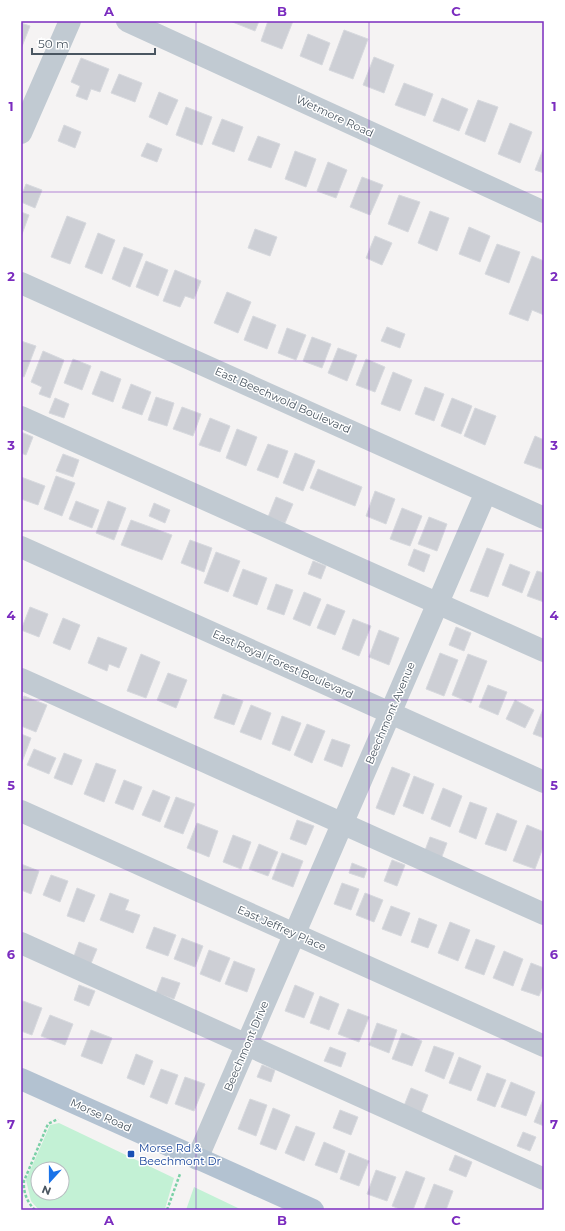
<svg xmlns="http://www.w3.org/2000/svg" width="565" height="1231" viewBox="0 0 565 1231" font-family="Montserrat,sans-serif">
<rect width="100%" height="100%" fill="#f5f3f3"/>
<path fill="#c3f1d5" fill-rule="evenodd" d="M59,1123L174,1178L165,1209L39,1210L31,1201L26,1180L50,1125ZM38,1169H62V1193H38Z
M194,1187L240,1209V1210H186Z"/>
<path fill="#cdcfd5" stroke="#d7d9de" d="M230,21H259L255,31Z
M268,21H293L282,49L261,41Z
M21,23L30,26L21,49Z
M344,30L368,39L353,79L329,70Z
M308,34L330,43L322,65L300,56Z
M374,57L394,65L384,93L363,85Z
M81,58L109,69L100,92L91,89L87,100L76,96L80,86L71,82Z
M119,74L142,83L135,102L111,93Z
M404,83L433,94L425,116L395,105Z
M159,92L178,100L167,125L149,117Z
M442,98L468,109L459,131L433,121Z
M478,100L498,107L485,142L465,134Z
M186,107L212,117L202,145L176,135Z
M222,119L243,127L234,152L212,144Z
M510,123L532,132L520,163L498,154Z
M64,125L81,132L75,148L58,141Z
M258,136L280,144L271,168L248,160Z
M147,143L162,149L157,162L141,156Z
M544,147V173L535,170Z
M295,151L316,159L306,187L285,179Z
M328,162L347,170L336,198L317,191Z
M362,177L383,185L370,215L350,207Z
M26,184L42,190L35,208L21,202V197Z
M399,195L420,202L408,232L388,224Z
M430,211L449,218L437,251L418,243Z
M21,212L29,215L21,237Z
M67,216L86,223L70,264L51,257Z
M469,227L490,236L480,262L459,254Z
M255,229L277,237L270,256L248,248Z
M98,233L115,240L102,274L85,267Z
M375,236L392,243L382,265L366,258Z
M497,244L520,252L509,283L485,274Z
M124,247L143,254L130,287L112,279Z
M532,256L544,261V315L532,310L528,321L509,314Z
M146,261L168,270L158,296L136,287Z
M175,270L201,281L194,299L185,296L180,307L163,301Z
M227,292L251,302L238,333L214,323Z
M253,316L276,325L267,349L244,340Z
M387,327L405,334L400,348L381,341Z
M287,328L306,335L296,360L278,353Z
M312,337L331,344L322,368L303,361Z
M21,341L36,346L24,377L21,376Z
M338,348L357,355L347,381L328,373Z
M43,351L64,360L50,398L39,394L42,387L31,382Z
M73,359L91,366L82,390L64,383Z
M366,359L385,367L375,392L356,385Z
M101,371L121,379L113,402L92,394Z
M393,372L412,380L400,411L381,404Z
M131,384L151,392L142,415L122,408Z
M425,387L444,394L434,421L415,414Z
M156,397L174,403L167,426L148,420Z
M55,398L69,404L64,418L49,413Z
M452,398L472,406L461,434L441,426Z
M182,407L201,414L193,436L173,429Z
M475,408L496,416L485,445L464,436Z
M210,418L230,426L220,452L199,445Z
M237,429L257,437L246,466L226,458Z
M21,432L33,437L26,455L21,453Z
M535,436L544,440V470L524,463Z
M268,444L288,451L278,478L257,470Z
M295,453L315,461L303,491L283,483Z
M63,454L79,460L73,477L56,471Z
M318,469L362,487L355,506L310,488Z
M56,476L75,483L62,516L44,509Z
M21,477L45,486L38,505L21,499Z
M375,491L395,499L386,524L366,516Z
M276,497L293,504L285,523L268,517Z
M76,501L99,510L92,528L69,519Z
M108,501L126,508L114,540L96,533Z
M154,503L170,510L165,523L149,516Z
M402,508L422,516L410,546L390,539Z
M429,517L447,524L437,551L418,544Z
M131,520L172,535L162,560L121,545Z
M190,540L212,548L204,572L181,563Z
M487,548L504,554L488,597L470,591Z
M414,549L430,555L424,572L408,565Z
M216,552L240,561L228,592L204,583Z
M313,561L326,566L321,579L308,574Z
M510,564L530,572L522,593L502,585Z
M243,569L267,578L257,605L233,596Z
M537,571L544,573V602L527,596Z
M276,584L293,590L284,615L267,609Z
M304,592L321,599L310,626L293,619Z
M327,604L345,611L335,635L317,628Z
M30,607L48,614L39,637L21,630Z
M63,618L80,625L70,650L53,643Z
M353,619L371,626L359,656L342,649Z
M456,627L471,633L464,651L449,645Z
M379,630L399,638L389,665L369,657Z
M98,637L127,648L119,668L109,664L107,671L88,663Z
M440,653L458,660L444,696L426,689Z
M141,654L160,662L146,698L127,691Z
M468,654L487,661L471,703L452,695Z
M168,673L187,680L176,708L157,700Z
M488,685L507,692L498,715L479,707Z
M223,694L243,701L234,725L214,718Z
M24,696L47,705L36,732L21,726V703Z
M515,700L534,710L525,728L506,719Z
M251,705L271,713L261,740L240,732Z
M543,709H544V738L533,734Z
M282,716L301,723L290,751L272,744Z
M307,724L325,731L312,763L294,755Z
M21,734L31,738L22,762L21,761Z
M332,739L350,745L342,767L324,760Z
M34,749L56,758L49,774L27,765Z
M64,753L82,760L72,785L54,778Z
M96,763L116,770L104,802L84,794Z
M392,767L410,774L394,815L376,808Z
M414,776L434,784L423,814L403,806Z
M124,780L142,787L133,810L115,803Z
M443,788L462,796L450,827L431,819Z
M153,790L170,797L160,822L142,815Z
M176,797L195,804L183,834L164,827Z
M470,802L487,808L476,839L459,832Z
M497,813L517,821L506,851L485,844Z
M297,820L314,826L306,845L290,839Z
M197,823L218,831L209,857L187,848Z
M527,825L544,832V845L535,869L513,861Z
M233,835L251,842L241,869L223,862Z
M430,837L447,843L441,859L424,853Z
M259,844L278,852L268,876L249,869Z
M282,853L303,861L293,887L272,879Z
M392,860L405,865L397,886L384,881Z
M352,863L367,869L364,878L349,873Z
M21,864L39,871L31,894L21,890Z
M51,875L68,881L60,902L43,895Z
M342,883L359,889L351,910L334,904Z
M77,888L95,895L84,922L67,916Z
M110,893L129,900L125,910L140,915L133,933L100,920Z
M365,893L383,900L374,922L356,915Z
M391,906L410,913L401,936L382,929Z
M419,918L437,925L428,948L411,942Z
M450,922L470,930L458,961L438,953Z
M154,927L176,935L168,956L146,948Z
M182,938L203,946L195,967L174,959Z
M476,939L495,946L484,975L465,968Z
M79,942L97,949L90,966L73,959Z
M209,950L230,958L220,982L200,974Z
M504,951L523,959L513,986L493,978Z
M234,961L255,969L247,992L225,984Z
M531,963L544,968V984L539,996L521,990Z
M162,977L180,983L174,999L156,993Z
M79,985L95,991L89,1006L74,1000Z
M295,985L314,993L304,1018L285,1011Z
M320,996L339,1004L329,1030L310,1023Z
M23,1001L42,1008L32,1035L21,1031V1006Z
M348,1009L369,1017L359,1042L338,1034Z
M50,1015L73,1024L65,1045L41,1036Z
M377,1023L397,1030L389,1053L369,1045Z
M91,1030L112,1038L102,1064L81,1056Z
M402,1033L422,1041L412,1066L392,1059Z
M434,1046L454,1053L444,1079L425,1071Z
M330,1047L346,1053L341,1067L324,1061Z
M136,1054L153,1061L144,1085L127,1078Z
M459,1057L481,1066L471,1091L449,1083Z
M262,1065L275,1070L271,1082L257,1077Z
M161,1069L178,1075L167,1104L150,1097Z
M487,1073L506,1080L495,1107L477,1100Z
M185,1077L205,1084L194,1111L175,1104Z
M511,1082L535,1092L526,1116L501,1107Z
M411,1088L428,1095L421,1113L404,1106Z
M544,1097V1126L534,1122Z
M250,1099L267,1105L256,1136L238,1129Z
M273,1108L290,1115L276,1150L260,1144Z
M340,1110L358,1117L351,1135L333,1128Z
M296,1126L315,1133L304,1161L285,1153Z
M523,1132L536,1137L530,1151L517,1146Z
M324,1142L345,1151L337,1173L315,1165Z
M349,1153L369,1161L359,1186L340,1179Z
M455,1155L472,1162L466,1177L449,1170Z
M376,1170L396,1177L387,1201L367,1194Z
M406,1171L425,1178L413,1210H402L392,1206Z
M434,1184L453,1191L446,1210H424Z"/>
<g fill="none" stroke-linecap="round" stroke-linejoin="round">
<path stroke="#7ad0a6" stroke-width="2.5" stroke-dasharray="3 2" stroke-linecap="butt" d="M35,1210C27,1202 23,1192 24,1181L48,1124L58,1119
M167,1210L180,1174"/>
<path stroke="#c1cad2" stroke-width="22" d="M127,21L544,212
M21,133L70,21
M21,283L544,518
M21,417L544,651
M21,547L544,782
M21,679L544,914
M21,811L544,1046
M21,943L544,1179
M197,1159L486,492"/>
<path stroke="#b3c2d1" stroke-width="22" d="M21,1079L313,1210"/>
</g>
<path fill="none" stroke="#7b2cbf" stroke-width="1" stroke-opacity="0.55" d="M196,21V1210M369,21V1210M21,192H544M21,361H544M21,531H544M21,700H544M21,870H544M21,1039H544"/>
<rect fill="#1a4fb4" stroke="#fff" stroke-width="1.5" x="127" y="1150" width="8" height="8" rx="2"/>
<g text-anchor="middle" stroke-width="3" stroke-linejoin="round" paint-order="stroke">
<g font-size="11" fill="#4a5661" stroke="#fff">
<text transform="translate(335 116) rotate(25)" y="4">Wetmore Road</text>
<text transform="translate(283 400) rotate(24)" y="4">East Beechwold Boulevard</text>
<text transform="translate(283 664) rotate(24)" y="4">East Royal Forest Boulevard</text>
<text transform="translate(390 713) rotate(-67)" y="4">Beechmont Avenue</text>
<text transform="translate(282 928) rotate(24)" y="4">East Jeffrey Place</text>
<text transform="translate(246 1046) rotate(-67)" y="4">Beechmont Drive</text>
<text transform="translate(101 1115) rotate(24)" y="4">Morse Road</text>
</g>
<g font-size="11" fill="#164399" stroke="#fff" text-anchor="start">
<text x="139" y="1152">Morse Rd &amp;<tspan x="139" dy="13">Beechmont Dr</tspan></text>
</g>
</g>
<rect width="565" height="1231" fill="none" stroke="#ffffff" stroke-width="44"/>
<g transform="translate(50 1181) rotate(201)"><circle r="19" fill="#ffffff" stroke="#b7bbc0"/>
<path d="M0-3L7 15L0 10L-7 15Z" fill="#1a73e8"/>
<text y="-6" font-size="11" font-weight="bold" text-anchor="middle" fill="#4a5661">N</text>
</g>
<path d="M32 48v6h123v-6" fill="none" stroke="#4a5661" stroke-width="2"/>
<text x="38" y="48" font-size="12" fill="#4a5661" stroke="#ffffff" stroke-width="3" paint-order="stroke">50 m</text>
<rect x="22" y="22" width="521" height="1187" fill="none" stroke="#7b2cbf" stroke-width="1.5"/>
<g font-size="13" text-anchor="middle" font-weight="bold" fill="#7b2cbf">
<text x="109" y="16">A</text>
<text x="282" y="16">B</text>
<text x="456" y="16">C</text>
<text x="11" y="111">1</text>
<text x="554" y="111">1</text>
<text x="11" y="281">2</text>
<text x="554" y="281">2</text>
<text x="11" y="450">3</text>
<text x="554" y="450">3</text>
<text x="11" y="620">4</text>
<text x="554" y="620">4</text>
<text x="11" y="790">5</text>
<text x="554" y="790">5</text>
<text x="11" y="959">6</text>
<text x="554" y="959">6</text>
<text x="11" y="1129">7</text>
<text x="554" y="1129">7</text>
<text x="109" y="1225">A</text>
<text x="282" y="1225">B</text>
<text x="456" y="1225">C</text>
</g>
</svg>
